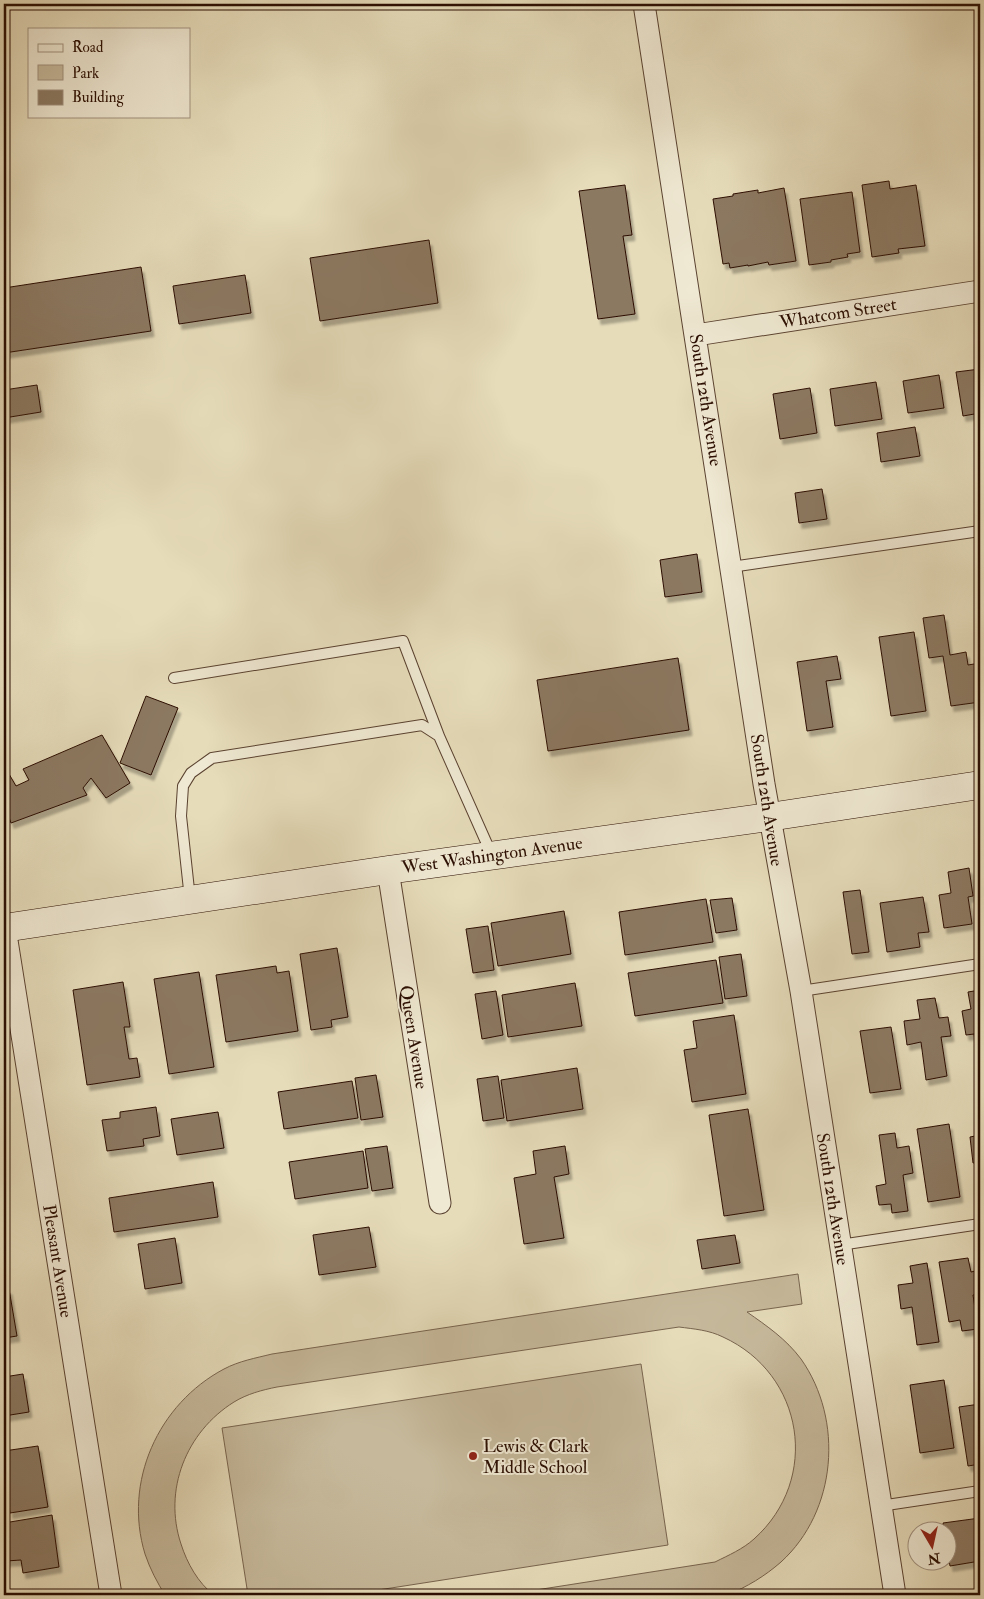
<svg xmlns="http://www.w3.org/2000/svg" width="984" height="1599" viewBox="0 0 984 1599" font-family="'IM FELL Double Pica',serif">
<defs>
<filter id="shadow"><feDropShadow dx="3" dy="5.5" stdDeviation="1" flood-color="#0004"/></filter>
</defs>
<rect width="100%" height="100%" fill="#e6dcba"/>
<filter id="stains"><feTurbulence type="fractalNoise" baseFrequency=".004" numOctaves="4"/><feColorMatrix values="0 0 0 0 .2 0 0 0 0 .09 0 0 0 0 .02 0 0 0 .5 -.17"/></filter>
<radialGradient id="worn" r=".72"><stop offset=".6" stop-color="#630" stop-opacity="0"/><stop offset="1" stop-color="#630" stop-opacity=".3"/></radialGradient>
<path fill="#c6b99b" stroke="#78644e" d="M798,1274L802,1304L747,1312C767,1326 786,1339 801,1359C844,1420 837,1511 781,1562C765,1576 747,1587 727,1595H504L715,1562C729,1555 743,1549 754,1539C821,1479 804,1374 723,1337C709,1330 694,1329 679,1327L277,1387C262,1390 247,1394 234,1402C186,1432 163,1490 181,1544C187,1563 198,1583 214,1595H165C157,1582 150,1569 145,1554C123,1482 158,1404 224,1369C239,1361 256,1358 272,1354Z
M641,1364L668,1545L346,1595H248L222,1428Z"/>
<path fill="#8c7962" stroke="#2b0e02" filter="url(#shadow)" d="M889,181L890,189L916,185L925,246L898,249L899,253L872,257L862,185Z
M625,185L632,235L623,236L635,314L598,319L579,191Z
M784,188L796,261L769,265L768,262L748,266V265L730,268L729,263L723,264L713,199L733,196V194L758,190V193Z
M852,192L860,252L847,254L848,257L831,260V262L809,265L800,199Z
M429,240L438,303L320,321L310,258Z
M141,267L151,331L4,353V288Z
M245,275L251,313L179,324L173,286Z
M980,369V413L963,416L956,372Z
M939,375L944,408L908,413L903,381Z
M876,382L882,419L835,426L830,389Z
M37,385L41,412L4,418V390Z
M810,388L817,433L780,439L773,394Z
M915,427L920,456L881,462L877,433Z
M822,489L827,519L799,523L795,493Z
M697,554L702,592L665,597L660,560Z
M944,615L950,655L966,652L968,665L980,663V702L951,706L943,656L929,658L923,618Z
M914,632L926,711L891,716L879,637Z
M837,656L841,679L826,681L833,727L807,731L797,662Z
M678,658L689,730L548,751L537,680Z
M146,696L178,708L151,775L120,763Z
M102,735L130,783L106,798L91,778L83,788L87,795L11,823L4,804V777L9,774L16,786L29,780L23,769Z
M969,868L973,896L968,897L972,924L944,928L939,895L951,893L948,872Z
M860,890L869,952L852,954L843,892Z
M923,897L929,932L918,933L920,947L887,952L880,903Z
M732,898L737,930L716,933L710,900Z
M706,899L713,942L625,955L619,912Z
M564,911L571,954L498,966L491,923Z
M488,926L494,970L473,973L466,929Z
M337,948L348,1017L331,1020L332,1027L311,1030L300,954Z
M741,954L747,996L725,999L719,957Z
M716,960L723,1003L635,1016L628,973Z
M276,966L277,973L289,971L298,1031L226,1042L216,975Z
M199,972L214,1067L169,1074L154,979Z
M123,982L130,1027H124L129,1059L137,1058L140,1077L87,1085L73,990Z
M575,983L582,1026L508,1037L502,995Z
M980,990V1067H979L974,1034L966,1035L962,1011L971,1009L968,992Z
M496,991L503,1035L482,1039L475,994Z
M935,998L939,1018L948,1017L951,1036L941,1037L947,1076L926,1080L921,1042L907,1045L904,1021L920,1019L917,1000Z
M734,1015L746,1094L692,1102L684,1050L697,1048L693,1021Z
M891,1027L901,1089L870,1093L860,1031Z
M577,1068L583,1109L507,1121L501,1080Z
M376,1075L383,1117L361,1120L355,1078Z
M498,1076L504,1118L483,1121L477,1079Z
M352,1081L358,1118L284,1129L278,1092Z
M156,1107L160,1136L143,1139L144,1146L107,1151L102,1120L120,1118V1112Z
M748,1109L764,1210L724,1216L709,1115Z
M218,1112L224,1148L177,1155L171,1119Z
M949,1124L960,1197L928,1202L917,1129Z
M895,1133L897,1148L909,1146L913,1173L903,1175L908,1211L892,1213L891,1204L879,1205L876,1186L886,1184L879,1135Z
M980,1135V1162L973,1163L970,1137Z
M387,1146L393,1188L372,1191L365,1149Z
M565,1146L569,1174L554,1177L564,1238L524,1244L514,1178L536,1174L533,1151Z
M363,1151L368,1188L295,1199L289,1162Z
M213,1182L218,1217L114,1232L109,1198Z
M369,1227L376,1267L319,1275L313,1235Z
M735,1235L740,1263L702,1269L697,1240Z
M175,1238L182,1283L145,1289L138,1244Z
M968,1258L971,1272L980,1270V1294L973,1295L978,1329L962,1331L960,1320L949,1322L939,1262Z
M927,1263L939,1342L917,1345L912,1307L901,1309L898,1285L913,1283L910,1266Z
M9,1289L17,1336L4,1338V1290Z
M23,1374L29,1412L4,1416V1377Z
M944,1380L954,1448L920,1453L910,1385Z
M980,1404V1464L968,1466L959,1407Z
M38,1446L48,1507L10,1513L4,1475V1451Z
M52,1515L59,1567L23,1573L21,1560L6,1561L4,1543V1523Z
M980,1518V1561L950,1566L946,1544V1532H945L943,1523Z"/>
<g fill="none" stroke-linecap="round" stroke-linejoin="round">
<defs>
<path id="lane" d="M731,567L980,531
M174,678L403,641L439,736
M190,899L181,816L183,786L191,773L212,758L422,725L439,736L491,853
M801,991L980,964
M840,1245L980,1224
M880,1506L980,1491"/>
<path id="street" d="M644,4L764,784L801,991L895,1595
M696,335L980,291
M388,870L440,1203
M5,928L111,1595"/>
<path id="secondary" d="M4,928L388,870L769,817L980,785"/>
</defs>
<use href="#lane" stroke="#5a4230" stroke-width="12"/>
<use href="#street" stroke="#5a4230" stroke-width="23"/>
<use href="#secondary" stroke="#2b0e02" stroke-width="29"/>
<use href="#lane" stroke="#efe8d2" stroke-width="10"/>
<use href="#street" stroke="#efe8d2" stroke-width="21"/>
<use href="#secondary" stroke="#efe8d2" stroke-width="28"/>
</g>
<circle fill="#8f2418" stroke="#efe8d2" stroke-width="2" cx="473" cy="1456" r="5"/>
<g text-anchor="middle" stroke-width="4" stroke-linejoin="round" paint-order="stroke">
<g font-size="18" fill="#2b0e02" stroke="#efe8d2">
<text transform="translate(838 313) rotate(-9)" y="6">Whatcom Street</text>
<text transform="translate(706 400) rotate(81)" y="6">South 12th Avenue</text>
<text transform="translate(767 800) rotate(81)" y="6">South 12th Avenue</text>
<text transform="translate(492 855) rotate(-8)" y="6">West Washington Avenue</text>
<text transform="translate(414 1037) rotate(81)" y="6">Queen Avenue</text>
<text transform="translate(833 1199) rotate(81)" y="6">South 12th Avenue</text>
<text transform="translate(58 1261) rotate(81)" y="6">Pleasant Avenue</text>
</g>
<g font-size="18" fill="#2b0e02" stroke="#efe8d2" text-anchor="start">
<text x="483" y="1452">Lewis &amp; Clark<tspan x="483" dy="21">Middle School</tspan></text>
</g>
</g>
<rect width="984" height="1599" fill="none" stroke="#e6dcba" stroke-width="20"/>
<rect x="5" y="5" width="974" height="1589" fill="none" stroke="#2b0e02" stroke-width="2.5"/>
<rect x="10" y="10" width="964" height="1579" fill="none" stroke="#2b0e02"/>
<rect x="28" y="28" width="162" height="90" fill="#efe8d2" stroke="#a1917f"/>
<rect x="38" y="44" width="25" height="8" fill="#efe8d2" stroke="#a1917f"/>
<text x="72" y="52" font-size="15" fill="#2b0e02">Road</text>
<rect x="38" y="65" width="25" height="15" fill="#c6b99b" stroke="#a1917f"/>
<text x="72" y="78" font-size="15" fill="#2b0e02">Park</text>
<rect x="38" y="90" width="25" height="15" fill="#8c7962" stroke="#a1917f"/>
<text x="72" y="102" font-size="15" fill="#2b0e02">Building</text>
<g transform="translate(932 1546) rotate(171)"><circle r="24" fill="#efe8d2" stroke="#a1917f"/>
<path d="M0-4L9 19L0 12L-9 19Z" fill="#8f2418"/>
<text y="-8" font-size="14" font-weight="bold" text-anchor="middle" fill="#2b0e02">N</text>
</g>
<rect width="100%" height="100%" filter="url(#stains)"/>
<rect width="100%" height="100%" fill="url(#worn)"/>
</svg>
